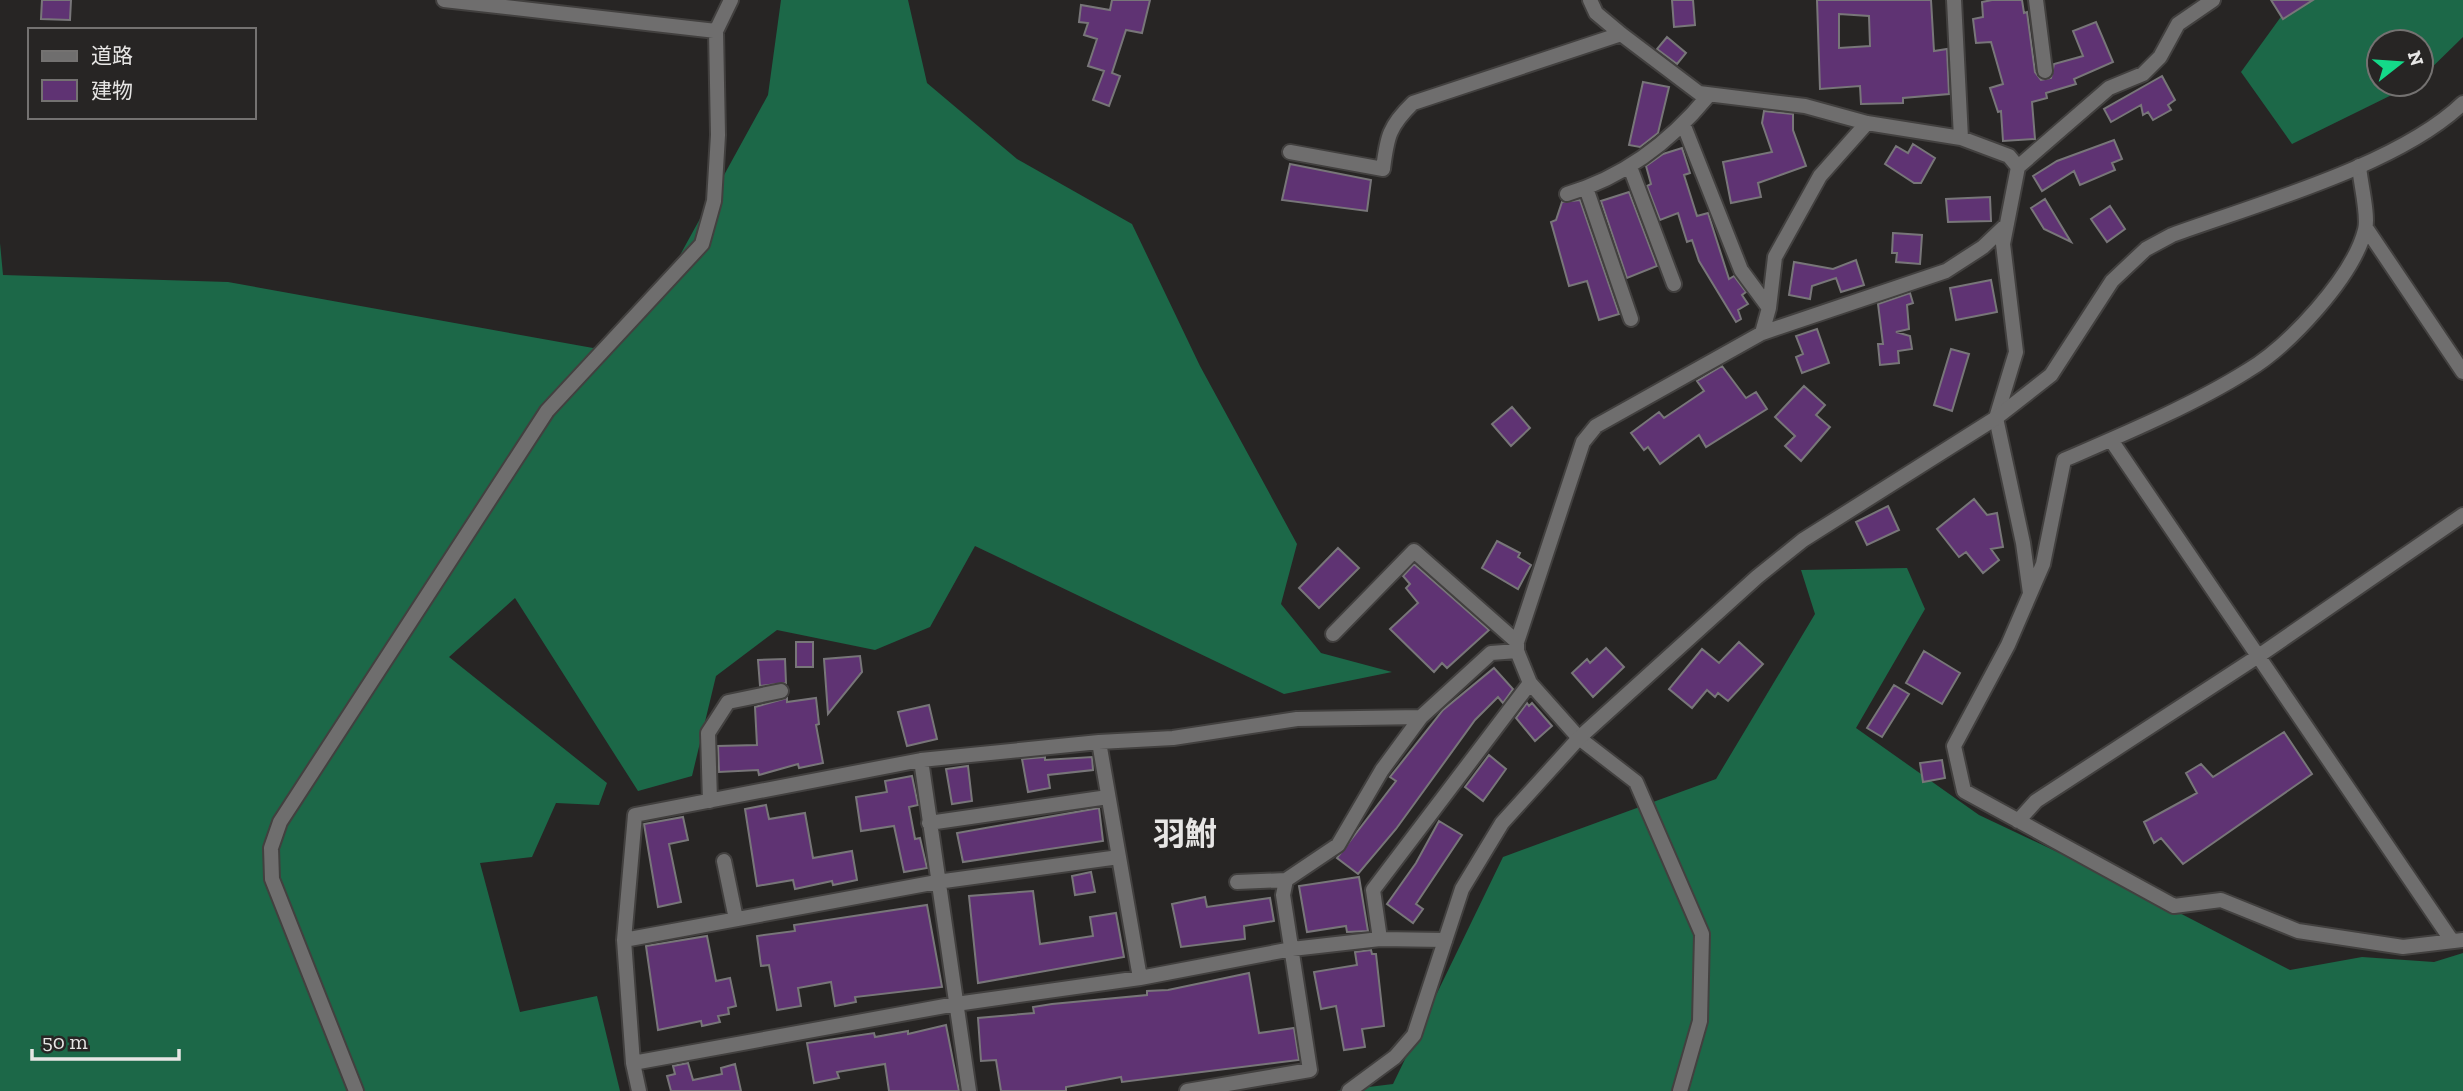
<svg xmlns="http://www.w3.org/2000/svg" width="2463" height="1091" viewBox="0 0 2463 1091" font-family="'Zilla Slab','Noto Sans JP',serif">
<rect width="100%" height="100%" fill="#272524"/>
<path fill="#1c6848" d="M781,0H908L927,83L1017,159L1132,224L1200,366L1297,544L1281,604L1321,653L1392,672L1284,694L975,546L930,627L875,650L777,630L716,676L692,776L638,791L515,598L449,657L607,783L599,805L556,803L532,857L480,863L520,1012L597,996L620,1091H0V243L3,275L228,282L593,348L646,317L768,95Z
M2293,0H2463V37L2421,78V42H2379V84H2414L2292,144L2241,72Z
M1907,568L1925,609L1856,728L1979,815L2104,874L2290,970L2362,957L2434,962L2463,953V1091H1336L1393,1084L1503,857L1716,779L1815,614L1801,570Z"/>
<path fill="#5f3373" stroke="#787679" stroke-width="2" fill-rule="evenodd" d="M42,0H71L70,20L41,19Z
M1112,0H1150L1142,33L1126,30L1112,73L1120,76L1109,106L1093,100L1104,71L1088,66L1097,39L1084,35L1088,23L1079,22L1081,5L1110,10Z
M1672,0H1693L1695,25L1674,27Z
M1817,0H1931L1934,51L1947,49L1949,94L1903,98V103L1861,104L1860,86L1820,89ZM1839,14L1869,16L1870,46L1839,48Z
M1992,0H2022L2024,13L2027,12L2035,72L2041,80L2051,78L2054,64L2083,56L2073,31L2096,22L2113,62L2074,79L2076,84L2046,93L2047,98L2032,102L2035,139L2003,141L2001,111L1998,112L1990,88L2003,84L1991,42L1976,43L1973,19L1983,17L1982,2Z
M2271,0H2313L2283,19Z
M1667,37L1686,53L1677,64L1657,49Z
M2162,76L2175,100L2168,105L2171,110L2153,120L2148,112L2143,115L2141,105L2111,122L2104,109Z
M1643,82L1669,87L1658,133L1640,147L1629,145Z
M1764,111L1793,114V130L1806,166L1758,183L1761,197L1731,203L1723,162L1772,152L1762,123Z
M2114,140L2122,159L2112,163L2115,170L2080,185L2074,171L2042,191L2033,176L2057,161Z
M1913,144L1935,158L1921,183H1914L1885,164L1896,146L1908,153Z
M1682,148L1690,173L1684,175L1697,216L1708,213L1729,279L1734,276L1746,292L1742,295L1748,304L1738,310L1741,319L1736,322L1699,261L1692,240L1687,242L1678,213L1660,220L1647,186L1651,184L1646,166L1663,154Z
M1290,164L1371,180L1367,211L1282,200Z
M1629,192L1657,266L1627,278L1601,201Z
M1990,197L1991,221L1948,222L1946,199Z
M2045,199L2071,242L2044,229L2031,208Z
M1580,200L1619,314L1599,320L1587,281L1569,286L1551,222L1556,220L1562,202Z
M2110,206L2125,229L2107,242L2091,219Z
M1893,233L1922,235L1920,264L1896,262L1897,253H1892Z
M1856,260L1864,285L1841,292L1836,278L1812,286L1810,299L1789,295L1794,262L1833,269Z
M1991,280L1997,312L1956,320L1950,288Z
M1910,293L1913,303L1907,305L1909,329L1896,332L1910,336L1912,349L1898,351L1899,363L1880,365L1878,344H1883L1878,304Z
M1817,329L1829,363L1802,373L1796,357L1803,354L1796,336Z
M1951,349L1969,354L1952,411L1934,405Z
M1722,366L1746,398L1756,392L1767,409L1706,447L1699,435L1660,464L1648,447L1644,450L1631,433L1659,412L1664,418L1704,391L1697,381Z
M1804,386L1825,405L1816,415L1830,427L1801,461L1785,446L1795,436L1775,417Z
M1512,407L1530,428L1511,446L1492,424Z
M1974,499L1987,515L1997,513L2003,547L1991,549L1999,560L1983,573L1966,552L1959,557L1937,529Z
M1888,506L1899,530L1867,545L1856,522Z
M1497,541L1520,553L1518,557L1531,565L1518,589L1482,568Z
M1338,548L1359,568L1319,608L1299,588Z
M1414,564L1489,630L1447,668L1442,663L1434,672L1390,629L1418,603L1406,588L1410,584L1403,576Z
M796,642H813V667H796Z
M1739,642L1763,664L1728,701L1718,693L1715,697L1707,690L1692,708L1669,689L1702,649L1719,663Z
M1606,648L1624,667L1593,697L1572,673L1587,659L1590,663Z
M1924,651L1960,673L1942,704L1906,683Z
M860,656L862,672L828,714L824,659Z
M785,659L786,683L760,686L758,660Z
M1494,668L1513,689L1503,703L1498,697L1475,720L1396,829L1358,874L1337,858L1396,781L1390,777L1443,710Z
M1894,685L1909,694L1882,737L1867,728Z
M787,698V702L816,698L819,724L816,725L823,763L799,768L798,764L759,775L758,770L719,772L718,746L757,745L755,707Z
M1527,703L1529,706L1532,703L1552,726L1535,741L1516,718Z
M929,705L937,739L907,746L898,712Z
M2284,732L2312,774L2183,864L2161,838L2154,843L2144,822L2197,793L2186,773L2201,764L2213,777Z
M1489,755L1506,769L1483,801L1465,787Z
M1045,757V760L1092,757L1093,770L1048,775L1050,788L1028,792L1022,759Z
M1942,760L1945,778L1923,782L1920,763Z
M968,766L972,801L952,804L946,769Z
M912,776L918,805L909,807L915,839L920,838L927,868L904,872L894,826L861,831L856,797L887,792L885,781Z
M766,805L769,819L805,813L813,858L852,851L857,880L833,885L832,881L795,889L793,880L757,886L745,809Z
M1099,808L1103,841L963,862L957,833Z
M683,817L688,840L669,844L681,902L658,907L644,824Z
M1439,821L1462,835L1416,904L1423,909L1413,923L1387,904L1416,863Z
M1091,872L1095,892L1075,895L1072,876Z
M1359,877L1368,931L1347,932L1346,926L1307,932L1299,886Z
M1033,891L1040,944L1093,936L1090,917L1116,913L1124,957L978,983L969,896Z
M1205,897L1207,907L1270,898L1274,921L1244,926L1245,939L1181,947L1172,904Z
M927,905L942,987L855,997L856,1002L835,1006L831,982L798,988L801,1006L777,1010L769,965L761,966L757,936L795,931L794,925Z
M707,936L716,981L730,978L736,1006L728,1008L729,1014L718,1016L720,1022L702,1026L701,1021L658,1030L646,946Z
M1371,950L1372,954H1376L1384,1026L1362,1029L1365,1047L1344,1050L1336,1006L1321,1009L1314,972L1357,965L1355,952Z
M1249,973L1259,1033L1294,1028L1299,1060L1122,1082L1121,1077L1066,1087V1091H1001L996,1060L981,1061L978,1018L1034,1013L1033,1007L1052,1004L1147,995V991L1168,990Z
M946,1025L959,1091H889L885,1064L837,1072L839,1078L814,1083L807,1043L874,1033L875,1037L908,1031V1034Z
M688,1063L693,1080L722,1074L721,1068L735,1064L741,1091H671L667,1076L675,1074L673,1066Z"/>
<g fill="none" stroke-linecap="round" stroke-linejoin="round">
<defs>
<path id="minor" d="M444,0L716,31L731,0
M1590,0L1596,13L1621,34L1699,93L1805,106L1867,123L1961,138L2009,156L2018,167L2003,244L2016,352L1996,418L2023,543L2030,593
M1954,0L1961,138
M2036,0L2045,71
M1684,126L1741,270L1769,308
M1290,152L1383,169C1387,137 1389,126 1413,103L1621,34
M2359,166C2360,181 2369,216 2365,230C2353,277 2289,346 2247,371C2193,405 2124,434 2064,460L2043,564L2008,645L1954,746L1964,791L2174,906L2221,900L2298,931L2403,947L2463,940
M1630,167L1674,284
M2018,167L2109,88L2143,74L2160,57L2178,24L2213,0
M1586,188L1631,319
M1567,194C1624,177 1671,141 1708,96
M2366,228L2463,372
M1762,333L1946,271L1983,247L2004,227
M2111,440L2452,941
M1333,634L1414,551L1517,642
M1517,651V642L1583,442L1596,426L1762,333L1769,308L1775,257L1820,176L1867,123
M1099,742L1173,738L1297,719L1421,717
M921,760L969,1091
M710,801L708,733L728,702L781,691
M2018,821L2036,801L2260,655L2463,515
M929,823L1108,797
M724,861L736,919
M1237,882L1286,880
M1380,939L1373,890L1530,683
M624,940L937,882L1119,857
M633,1063L956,1004L1140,978L1292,949L1380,939L1445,940
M356,1091L272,879L271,848L280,822L547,411L702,244L714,201L718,135L716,31
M639,1091L633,1063L624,940L635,815L921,760L1099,742L1140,978
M1187,1091L1310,1070L1283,895L1286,880L1338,845L1382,770L1421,717L1491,653L1517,651L1530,683L1579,738L1636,782L1702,934L1700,1021L1680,1091"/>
<path id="tertiary" d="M1349,1091L1395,1057L1414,1035L1462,889L1502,823L1579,738L1757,577L1803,540L1996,418L2051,375L2112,281L2146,249L2172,235C2257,204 2399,165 2463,103"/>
</defs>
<use href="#minor" stroke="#42403f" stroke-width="18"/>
<use href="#tertiary" stroke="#42403f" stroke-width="18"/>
<use href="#minor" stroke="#6f6e6e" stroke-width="14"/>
<use href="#tertiary" stroke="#6f6e6e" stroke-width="14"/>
</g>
<g text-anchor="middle" stroke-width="5" stroke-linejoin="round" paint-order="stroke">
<g font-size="32" font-weight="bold" fill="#e7e6e5" stroke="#272524">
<text x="1185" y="845">羽鮒</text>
</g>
</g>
<rect x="28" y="28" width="228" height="91" fill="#272524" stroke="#747271" stroke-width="2"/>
<rect x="42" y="51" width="35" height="10" fill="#6f6e6e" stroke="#747271" stroke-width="2"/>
<text x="91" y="63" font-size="21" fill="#e7e6e5">道路</text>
<rect x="42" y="80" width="35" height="21" fill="#5f3373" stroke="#747271" stroke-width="2"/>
<text x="91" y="98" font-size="21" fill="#e7e6e5">建物</text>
<g transform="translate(2400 63) rotate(73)"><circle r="33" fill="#272524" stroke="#747271" stroke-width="2"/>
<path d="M0-5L12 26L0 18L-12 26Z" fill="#14d989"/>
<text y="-10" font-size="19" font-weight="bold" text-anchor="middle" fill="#e7e6e5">N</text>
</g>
<path d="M32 1049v10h147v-10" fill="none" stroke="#e7e6e5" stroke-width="3.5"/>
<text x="42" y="1049" font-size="21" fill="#e7e6e5" stroke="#272524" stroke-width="5" paint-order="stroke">50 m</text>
</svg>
